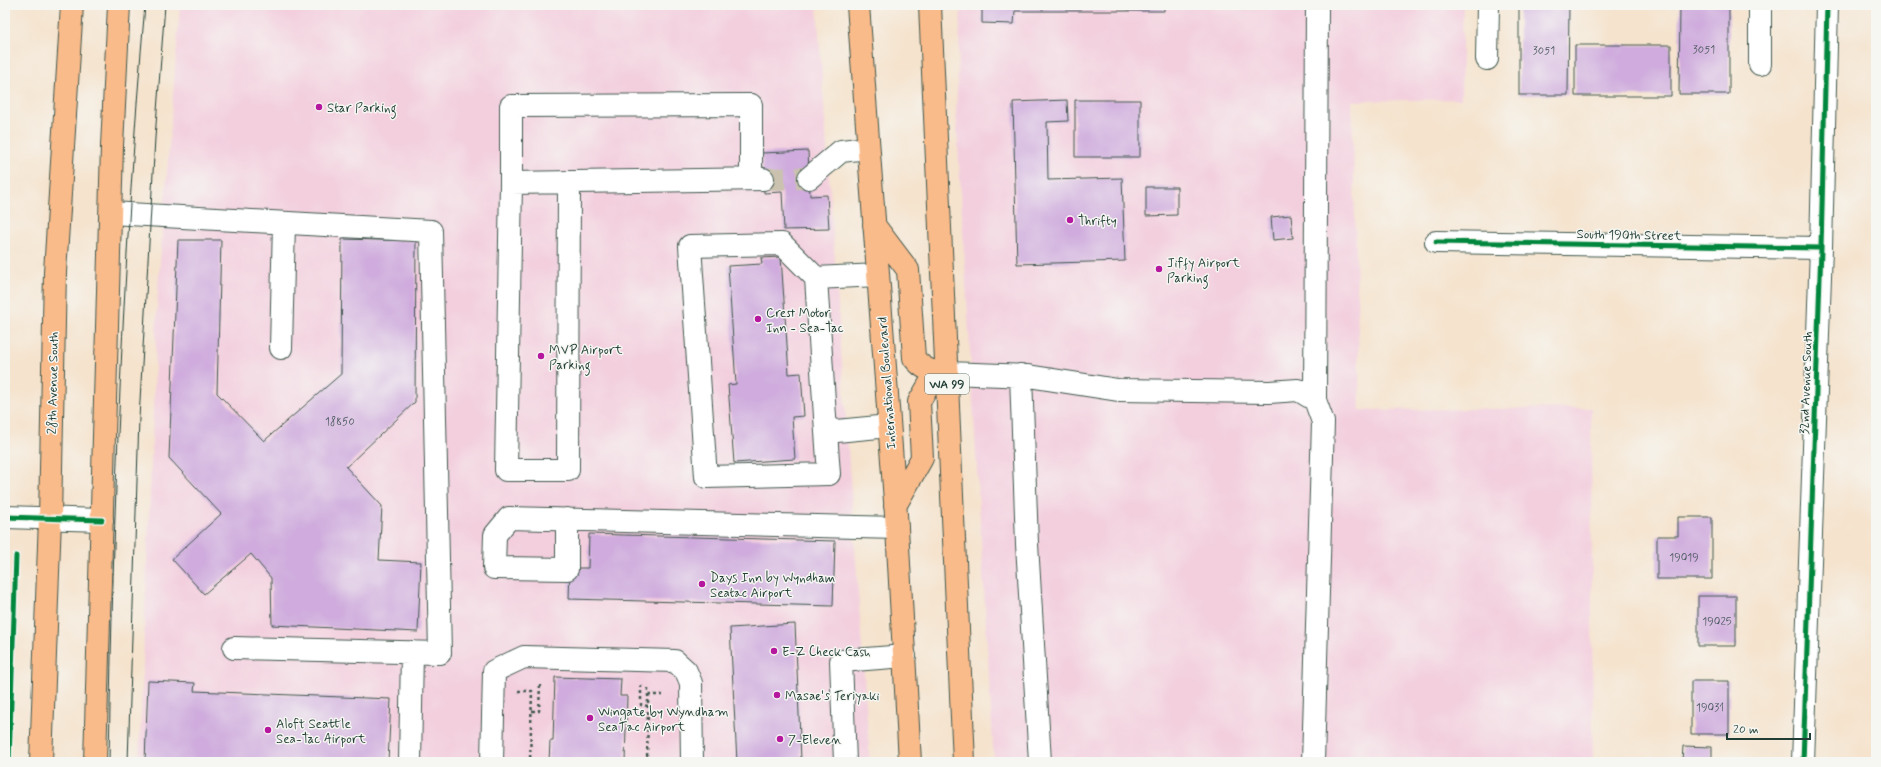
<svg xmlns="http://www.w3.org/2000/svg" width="1881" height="767" viewBox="0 0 1881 767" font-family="Mynerve,sans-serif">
<rect width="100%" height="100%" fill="#f6f6f2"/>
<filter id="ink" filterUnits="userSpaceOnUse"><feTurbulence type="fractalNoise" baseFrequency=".025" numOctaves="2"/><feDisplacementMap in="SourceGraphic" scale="8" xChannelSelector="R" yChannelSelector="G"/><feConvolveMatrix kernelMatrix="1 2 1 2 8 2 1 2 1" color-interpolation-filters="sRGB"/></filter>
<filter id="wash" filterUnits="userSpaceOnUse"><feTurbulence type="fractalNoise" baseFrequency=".012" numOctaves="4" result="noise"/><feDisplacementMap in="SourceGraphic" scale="16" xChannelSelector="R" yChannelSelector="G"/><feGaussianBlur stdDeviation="0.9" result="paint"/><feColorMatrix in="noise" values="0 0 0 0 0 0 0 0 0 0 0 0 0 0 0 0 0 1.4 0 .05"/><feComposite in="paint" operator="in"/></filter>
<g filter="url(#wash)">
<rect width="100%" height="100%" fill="#f5e3cd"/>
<path fill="#f3cfde" d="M180,5H817L870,762H139L158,289Z
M961,5H1463L1461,99L1352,101L1360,410L1591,408L1593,762H994L956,111Z"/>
<path fill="#cfbdce" d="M5,97H9L5,182Z"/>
<g id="blocks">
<path fill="#cfacdd" d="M982,5H1164V11H1015L1014,24L982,23Z
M1519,5H1569L1568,95H1519Z
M1680,5H1729V94H1679Z
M1575,45H1671V96H1575Z
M1067,100L1068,121L1047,122L1048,180L1122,178L1125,261L1017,264L1013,102Z
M1075,100H1140V157H1075Z
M808,151L810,196L827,195L829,229L784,230L782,192L764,193L762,153Z
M1146,187H1177V215L1146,216Z
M1291,215L1293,238L1273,240L1271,217Z
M342,239L416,241L415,402L346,467L382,506L379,560L421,562L418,632L272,625L271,578L251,554L204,594L172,559L221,514L169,458L178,240H221L217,393L264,441L341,374Z
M781,257L789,374L801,373L804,416L792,417L795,459L734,463L728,385L736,384L728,266L762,264L761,258Z
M1678,517H1712V579H1657V536H1678Z
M589,534L835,541L833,606L569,599L570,568H588Z
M1698,596H1736V646H1698Z
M795,624L801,760L737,762L730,628Z
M555,677L621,679L620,696H627L625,762H549L550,741H553Z
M148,681L195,683L194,691L391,699L388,762H145Z
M1691,681H1729V734H1691Z
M1683,746L1712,747V762H1682Z"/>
</g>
</g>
<g filter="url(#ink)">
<use href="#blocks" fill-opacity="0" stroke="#3f564b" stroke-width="1"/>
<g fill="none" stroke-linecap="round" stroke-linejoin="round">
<path stroke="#cac2ae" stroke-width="22" stroke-dasharray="22 11" stroke-linecap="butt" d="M763,179L809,178"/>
<defs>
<path id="minor" d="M1487,59L1488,5
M1760,64V5
M809,178L841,151L868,148
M511,183V106L751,105V179
M569,183L568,470H506L511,183L763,179
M111,213L431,231L440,653L234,648
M1436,242L1821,248
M878,275L816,278L826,432L889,426
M816,278L782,244L690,246L706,477L829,474L826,432
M281,348L284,223
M947,373L1028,376L1118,390L1269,392L1298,390L1315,400L1323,422L1313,762
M1021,375L1027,544L1040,762
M1315,400L1317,5
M5,517L102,520
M567,519V569L494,568L495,535L509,518L897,528
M410,762L412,652
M492,762L494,671L524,657L675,661L686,671L691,683L692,762
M845,762L841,661L905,656
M1803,762L1821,248L1827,5"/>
<path id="major" d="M858,5L897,528L910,762
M930,5L964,762
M874,225L908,270L914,358C923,370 933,372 947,373
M895,506L922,458L919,402L930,383L938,377L947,373
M41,762L50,518L55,272L72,5
M95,762L112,146L119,5"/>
</defs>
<use href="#minor" stroke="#3f564b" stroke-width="24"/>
<use href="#major" stroke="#3f564b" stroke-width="24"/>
<path stroke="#3f564b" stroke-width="2.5" stroke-dasharray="3 3" stroke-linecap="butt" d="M641,685V705L648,706V686
M518,691H532L530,762
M648,695H665
M532,711H539L540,683
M647,762L648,706"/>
<use href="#minor" stroke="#fff" stroke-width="22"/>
<use href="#major" stroke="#fabb8b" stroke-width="22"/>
<path stroke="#1f3d34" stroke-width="1" d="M109,762C113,510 123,256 145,5
M128,762L139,418L155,138L165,5"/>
<defs>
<path id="cycleway" d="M1436,242L1821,248
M5,517L102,520
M9,762L16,556
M1803,762L1821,248L1827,5"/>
</defs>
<use href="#cycleway" stroke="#f6f6f2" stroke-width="8"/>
<use href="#cycleway" stroke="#00873e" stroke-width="5"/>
</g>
</g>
<g fill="#b5179e" stroke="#f6f6f2" stroke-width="1.5">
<circle cx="319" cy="107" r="4"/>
<circle cx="1070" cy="220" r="4"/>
<circle cx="1159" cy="269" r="4"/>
<circle cx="758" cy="319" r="4"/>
<circle cx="541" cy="356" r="4"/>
<circle cx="702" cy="584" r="4"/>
<circle cx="774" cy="651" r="4"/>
<circle cx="777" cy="695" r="4"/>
<circle cx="590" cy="718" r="4"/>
<circle cx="268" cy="730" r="4"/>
<circle cx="780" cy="739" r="4"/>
</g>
<g text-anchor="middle" stroke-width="3" stroke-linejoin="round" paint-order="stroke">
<g font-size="11" fill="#4b595e">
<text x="1704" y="53">3051</text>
<text x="1544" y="54">3051</text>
<text x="340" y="425">18850</text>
<text x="1684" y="561">19019</text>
<text x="1717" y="625">19025</text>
<text x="1710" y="711">19031</text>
</g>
<rect fill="#f6f6f2" stroke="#60746d" stroke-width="1" x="925" y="374" width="44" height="20" rx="3"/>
<g font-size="12" font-weight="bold" fill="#1f3d34">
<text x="947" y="388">WA 99</text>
</g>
<g font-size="13" fill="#1f3d34" stroke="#f6f6f2" text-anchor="start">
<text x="327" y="112">Star Parking</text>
<text x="1078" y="225">Thrifty</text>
<text x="1167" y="267">Jiffy Airport<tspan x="1167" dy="15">Parking</tspan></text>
<text x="766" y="317">Crest Motor<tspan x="766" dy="15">Inn - Sea-Tac</tspan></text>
<text x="549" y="354">MVP Airport<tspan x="549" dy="15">Parking</tspan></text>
<text x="710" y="582">Days Inn by Wyndham<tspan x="710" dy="15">Seatac Airport</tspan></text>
<text x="782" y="656">E-Z Check Cash</text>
<text x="785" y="700">Masae's Teriyaki</text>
<text x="598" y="716">Wingate by Wyndham<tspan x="598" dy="15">SeaTac Airport</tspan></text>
<text x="276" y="728">Aloft Seattle<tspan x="276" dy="15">Sea-Tac Airport</tspan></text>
<text x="788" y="744">7-Eleven</text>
</g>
<g font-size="13" fill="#1f3d34" stroke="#f6f6f2">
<text transform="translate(1629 234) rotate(1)" y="5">South 190th Street</text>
<text transform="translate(52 383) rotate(-89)" y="5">28th Avenue South</text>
<text transform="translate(886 383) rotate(-94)" y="5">International Boulevard</text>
<text transform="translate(1805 383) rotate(-88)" y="5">32nd Avenue South</text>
</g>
</g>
<rect width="1881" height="767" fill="none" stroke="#f6f6f2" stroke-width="20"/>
<path d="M1727 733v6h83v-6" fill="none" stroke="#1f3d34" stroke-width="2"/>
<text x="1733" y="733" font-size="12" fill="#1f3d34" stroke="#f6f6f2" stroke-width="3" paint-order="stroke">20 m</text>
</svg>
